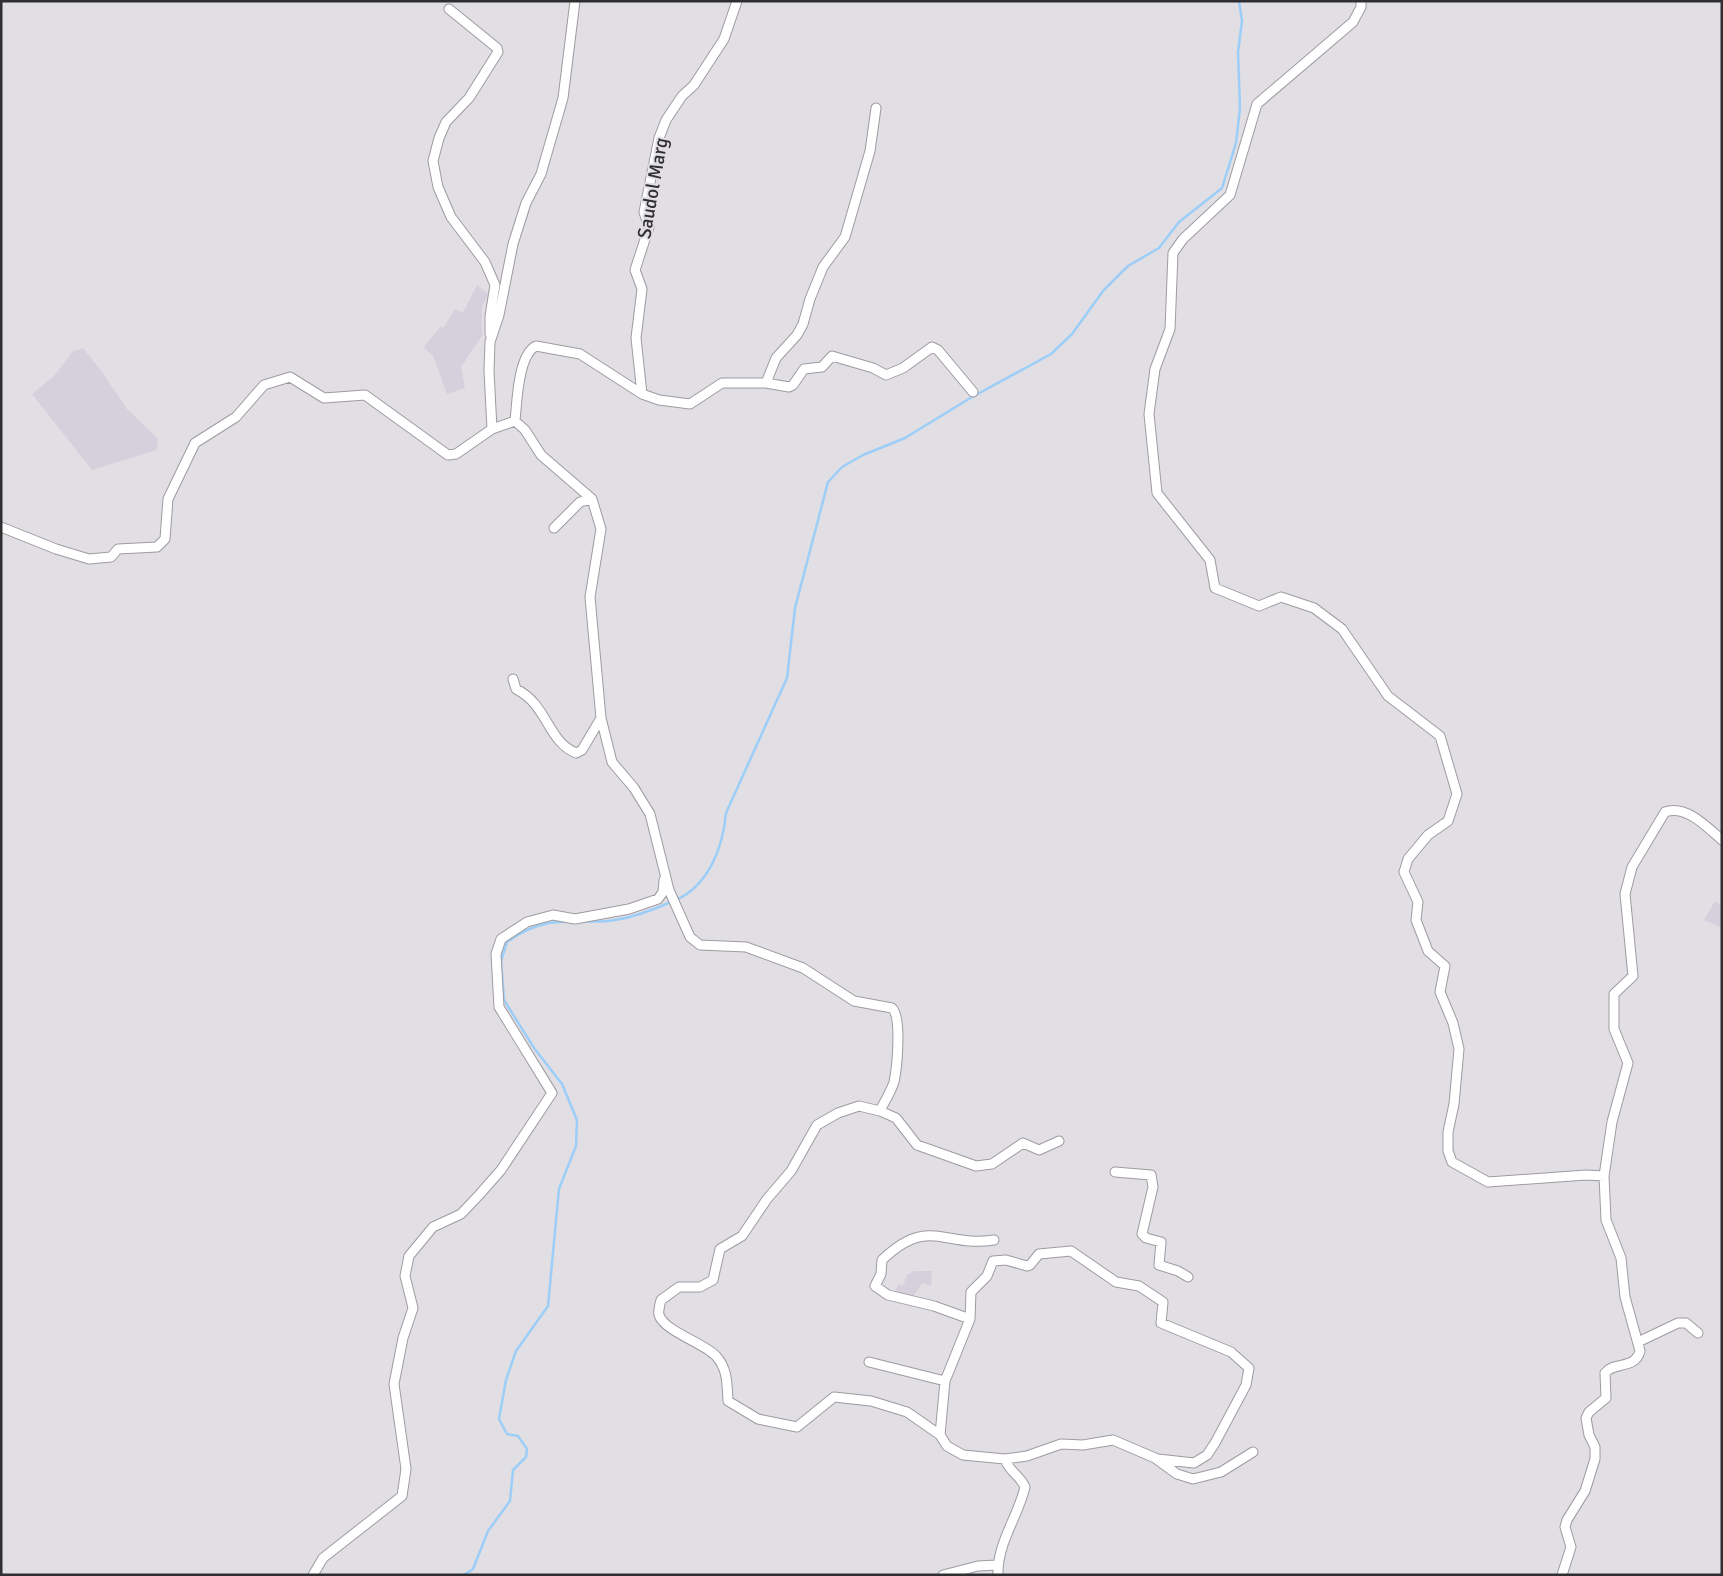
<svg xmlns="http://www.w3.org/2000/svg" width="1723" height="1576" viewBox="0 0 1723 1576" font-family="Signika,sans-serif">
<rect width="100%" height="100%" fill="#e1dee4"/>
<path fill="#d6d0dd" d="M477,285L489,294L482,306V336L461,367L465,388L447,394L433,356L424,347L441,326L443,328L455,309L463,313Z
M83,348L102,372L127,409L158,439L157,450L92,470L32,394L55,375L72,352Z
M1715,901L1722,905V928L1704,920Z
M914,1271H932L931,1286L922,1283L912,1299L895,1294L898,1284L903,1286L907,1275Z"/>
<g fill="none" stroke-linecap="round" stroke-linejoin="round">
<path stroke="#9ccef7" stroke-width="2.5" d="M676,900C709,885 723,847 726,813L787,678L795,608L828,482L842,467L863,455L905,438L972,397L1051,354L1072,334L1103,291L1128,266L1159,248L1179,222L1222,188L1236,143L1240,108L1238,52L1242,21L1239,1
M464,1575L473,1569L488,1531L510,1501L513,1470L526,1457L527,1449L518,1436L507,1434L499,1419L506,1380L516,1351L548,1306L559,1189L576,1146L577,1120L562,1084L534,1048L504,1000L501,961L507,942C519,933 534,926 549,923C568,919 594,924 615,920C635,917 653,910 671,902"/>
<defs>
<path id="minor" d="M1361,1V7L1353,22L1257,104L1230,195L1183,239L1173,253L1170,329L1155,369L1149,414L1157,493L1210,560L1215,588L1259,606L1281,597L1314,608L1342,629L1388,696L1440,736L1457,794L1448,821L1428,835L1408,859L1404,872L1418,902L1416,920L1428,951L1445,966L1440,992L1453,1023L1459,1049L1454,1104L1448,1132V1151L1452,1162L1488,1182L1586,1175L1604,1176
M449,9L497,48L498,52L469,98L446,122L439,138L433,161L438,187L451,217L485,262L495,285L490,316V334
M766,383L776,358L797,335L803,324L810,299L823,267L845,237L870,151L876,108
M642,394L636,338L642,289L635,270L649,227L644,212L659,138L666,120L682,96L694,85L724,39L737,1
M515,421C517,402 518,355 536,346L580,354L642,394L659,400L690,404L722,383H766L789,387L793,385L804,369L822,367L832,356L873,368L886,375L903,368L932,347L938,350L973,392
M492,429L489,371L490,342L499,315L513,244L526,203L541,174L563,98L575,1
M1,527L56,549L89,559L111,557L118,549L157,547L165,539L168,499L195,443L236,417L264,385L290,377L324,398L365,395L448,455L456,454L492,429L515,421L525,430L541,455L592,499L601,529L590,597L601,718L612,762L634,788L650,814L669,890L690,937L700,945L746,947L803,968L854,1001L892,1008C902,1017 897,1068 894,1082C891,1092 884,1102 880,1111
M554,528L580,502L592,499
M513,679L516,689C548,705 547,741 576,753L582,750L601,718
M1115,1172L1151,1175L1153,1187L1142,1234L1146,1238L1161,1242L1159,1265L1178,1271L1188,1277
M994,1240C944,1248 929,1215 882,1260L881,1274L875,1286L888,1295L934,1306L970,1319L945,1381L940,1435L947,1446L963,1455L1005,1459L1027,1456L1061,1444L1083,1445L1113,1440L1155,1458L1177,1474L1193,1479L1221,1472L1253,1452
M970,1319L971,1292L987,1276L993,1261L1006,1260L1027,1266L1030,1265L1039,1254L1071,1251L1116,1282L1139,1286L1163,1302L1161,1323L1231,1352L1249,1368L1246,1385L1215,1443L1207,1455L1194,1463L1158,1459
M1638,1342L1678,1323H1686L1698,1333
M869,1362L945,1381
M940,1435L907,1412L871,1401L834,1397L797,1427L758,1419L728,1401C727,1385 728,1369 716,1356C704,1343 664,1331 659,1315C658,1311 660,1304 661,1300L679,1287H700L713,1280L720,1249L742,1236L767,1199L791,1171L817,1125L838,1113L859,1106L880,1111L896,1118L917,1145L976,1166L992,1164L1023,1143L1039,1150L1059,1141
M313,1575L323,1558L402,1496L406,1469L394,1384L403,1338L413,1308L405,1276L409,1256L433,1227L461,1214L479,1195L501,1170L552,1093L499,1007L496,954L501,939L527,922L553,915L575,919L629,909L658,899L663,892L664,880
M943,1575L978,1566L997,1565
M998,1575C997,1543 1018,1517 1025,1487C1020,1475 1009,1472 1005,1459
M1562,1575L1571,1547L1565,1527L1567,1520L1585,1491L1595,1459V1447L1589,1435L1586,1418L1589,1412L1606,1398L1605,1373C1614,1361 1635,1370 1640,1351L1625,1297L1621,1258L1606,1220L1604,1176L1612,1122L1628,1063L1614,1029V994L1633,976L1625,894L1632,867L1665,812C1686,804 1708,828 1722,840"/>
</defs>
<use href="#minor" stroke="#9e9ba1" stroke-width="11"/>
<use href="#minor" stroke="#fff" stroke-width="9"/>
</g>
<g text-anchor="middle" stroke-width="4" stroke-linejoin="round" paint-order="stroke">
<g font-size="19" fill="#2f2e30" stroke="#e1dee4">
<text transform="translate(652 188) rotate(-80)" y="7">Saudol Marg</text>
</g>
</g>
<rect width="1723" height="1576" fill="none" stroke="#2f2e30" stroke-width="5"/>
</svg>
